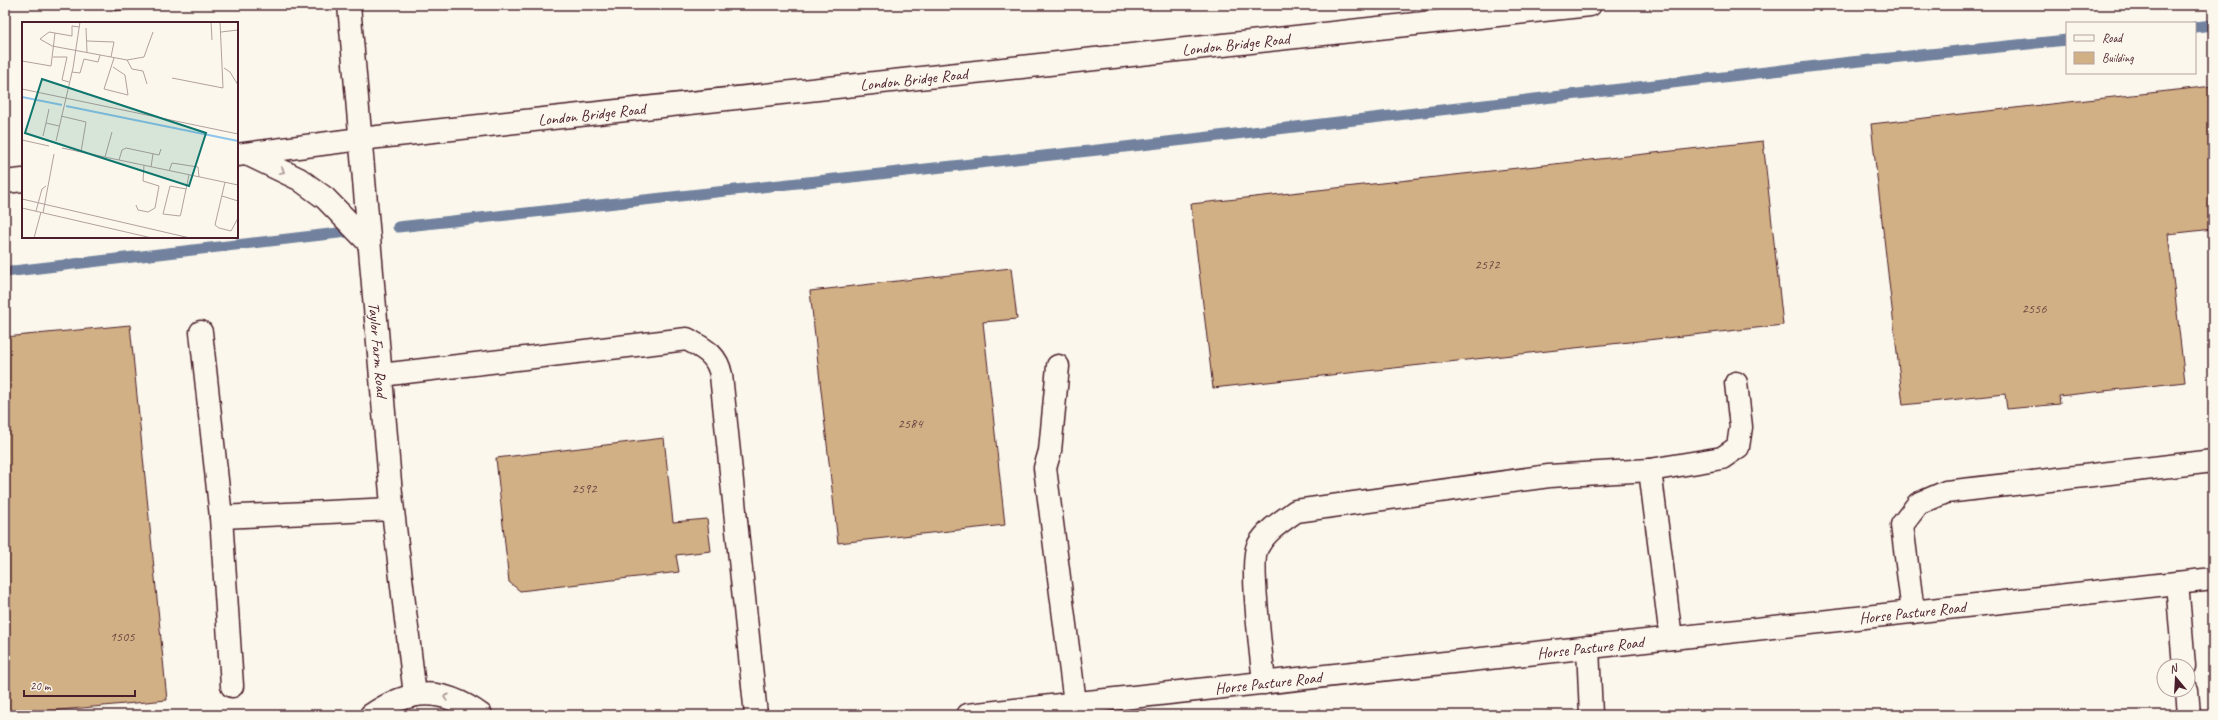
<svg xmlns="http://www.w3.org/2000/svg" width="2218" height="720" viewBox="0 0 2218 720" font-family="Caveat,sans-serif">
<rect width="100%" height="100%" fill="#fbf7ec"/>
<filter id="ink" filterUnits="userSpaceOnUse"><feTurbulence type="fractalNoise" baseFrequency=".025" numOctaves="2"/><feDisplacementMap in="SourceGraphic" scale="8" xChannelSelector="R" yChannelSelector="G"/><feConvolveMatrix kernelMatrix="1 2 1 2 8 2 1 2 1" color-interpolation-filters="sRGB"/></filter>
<g filter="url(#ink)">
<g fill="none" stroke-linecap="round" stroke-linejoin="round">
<path stroke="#72829e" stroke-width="11" d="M2195,27L2213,25
M398,227L1116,148L1851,62L2067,40
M5,272L347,232"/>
</g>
<path fill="#d2b085" stroke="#4a1f2b" d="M114,5H181L114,11Z
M2213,86V229L2168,234L2185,382L2059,396L2060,404L2007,409L2005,394L1903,405L1871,124Z
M1763,141L1783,325L1213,388L1191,204Z
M1011,268L1017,319L983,322L1005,525L838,543L810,291Z
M130,325L167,700L8,715L5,690V337Z
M664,438L673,522L707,519L711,551L676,555L679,572L520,591L509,582L496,458Z"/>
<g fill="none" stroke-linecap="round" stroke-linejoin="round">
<defs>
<g id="minor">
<path id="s1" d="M349,5L391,494L415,695"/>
<path d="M247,154L299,179L325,198L368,242"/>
<path id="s2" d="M237,155L360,139L1590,5"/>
<path d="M5,182L23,180"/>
<path d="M201,332L221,517L392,509"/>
<path d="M1058,366L1050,451L1045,468L1075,703"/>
<path d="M381,375L687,339C704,349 717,354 721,375L756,715"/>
<path d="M1650,470L1671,638"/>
<path d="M221,517L232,686"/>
<path d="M2177,583L2184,666"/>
<path d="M1913,612L1902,525L1918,504L1946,492L2213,461"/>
<path d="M1588,647L1591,715"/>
<path d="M1264,683C1262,660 1249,560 1258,546C1267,530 1282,521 1296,511L1549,476L1650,470L1722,458L1738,447L1741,427L1736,383"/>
<path d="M2187,690L2189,715"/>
<path d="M371,715C410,688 442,687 481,715"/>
<path id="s3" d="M968,715L2213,579"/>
</g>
</defs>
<use href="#minor" stroke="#4a1f2b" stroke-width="25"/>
<use href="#minor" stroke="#fbf7ec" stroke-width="22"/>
</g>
<defs><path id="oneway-chevron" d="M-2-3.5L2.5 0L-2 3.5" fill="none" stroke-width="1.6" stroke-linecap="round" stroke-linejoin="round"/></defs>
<g stroke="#ab9695">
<use href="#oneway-chevron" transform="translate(282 171) rotate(26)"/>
<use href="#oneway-chevron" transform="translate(446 697) rotate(-162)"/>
</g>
</g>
<g text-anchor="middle" stroke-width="3" stroke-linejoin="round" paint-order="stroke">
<g font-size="14" fill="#6c4342">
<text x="1487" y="269">2572</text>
<text x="2034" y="313">2556</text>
<text x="910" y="428">2584</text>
<text x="584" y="493">2592</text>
<text x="122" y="641">1505</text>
</g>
<g font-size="16" fill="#4a1f2b" stroke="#fbf7ec">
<text dy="6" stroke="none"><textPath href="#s2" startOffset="1005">London Bridge Road</textPath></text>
<text dy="6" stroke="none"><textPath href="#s2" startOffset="681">London Bridge Road</textPath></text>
<text dy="6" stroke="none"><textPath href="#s2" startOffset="357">London Bridge Road</textPath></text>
<text dy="6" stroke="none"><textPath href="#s1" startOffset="346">Taylor Farm Road</textPath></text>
<text dy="6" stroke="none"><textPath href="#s3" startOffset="950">Horse Pasture Road</textPath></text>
<text dy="6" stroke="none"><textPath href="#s3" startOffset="626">Horse Pasture Road</textPath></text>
<text dy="6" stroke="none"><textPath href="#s3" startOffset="302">Horse Pasture Road</textPath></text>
</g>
</g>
<g transform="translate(22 22)">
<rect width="216" height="216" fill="#fbf7ec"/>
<path fill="none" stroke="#8dc4eb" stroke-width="2" d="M0,75L40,83M44,84L216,119"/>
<path fill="none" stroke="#b4a19f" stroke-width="1" d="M189,0L190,18M57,5L50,4V14L27,10L18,17L30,24L105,38L122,35L131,10M64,6L65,30M199,10L216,8M65,19L92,20L89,35M31,35H45L40,58L47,60M105,38L110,47L121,49L125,62M0,39L29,44L33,11M91,45L103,53L106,73L82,67L92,36M202,46L208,50L216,63M50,50L58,51L62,37L76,40L78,33M150,56L201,66L198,0M0,67L216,112M27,87L24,101L37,104M39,94L64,100L59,130M21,114L24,101M0,118L27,124M34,119L51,46L58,0M40,126L216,163M83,135L90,110M97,138L100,128L104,126L137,133L139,127M129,145L131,132M147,149L150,141L176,145L177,155M203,160L193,203L197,206L209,209L216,196M164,167L148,164L141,192L158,194L159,191L167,153M200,174L216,179M0,177L168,216M114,183L116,188L126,190L133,186L137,164L121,159L122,143M0,186L130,216M14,189L20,167L24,164M21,191L32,132M12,216L19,190"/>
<path fill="#0f766e" fill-opacity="0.15" stroke="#0f766e" stroke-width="2" d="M20,57L184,111L167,164L3,111Z"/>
<rect width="216" height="216" fill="none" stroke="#4a1f2b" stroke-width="2"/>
</g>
<rect width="2218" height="720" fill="none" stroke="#fbf7ec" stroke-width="20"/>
<rect x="10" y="10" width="2198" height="700" fill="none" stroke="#4a1f2b" stroke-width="1.5" filter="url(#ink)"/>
<rect x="2066" y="22" width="130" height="52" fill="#fbf7ec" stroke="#b4a19f"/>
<rect x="2074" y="35" width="20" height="6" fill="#fbf7ec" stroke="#b4a19f"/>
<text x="2102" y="42" font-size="12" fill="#4a1f2b">Road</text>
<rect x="2074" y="52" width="20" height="12" fill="#d2b085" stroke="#b4a19f"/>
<text x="2102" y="62" font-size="12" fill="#4a1f2b">Building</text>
<g transform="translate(2176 678) rotate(342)"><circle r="19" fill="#fbf7ec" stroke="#b4a19f"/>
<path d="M0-3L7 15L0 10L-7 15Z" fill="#4a1f2b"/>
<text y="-6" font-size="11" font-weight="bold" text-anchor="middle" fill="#4a1f2b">N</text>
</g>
<path d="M24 690v6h111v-6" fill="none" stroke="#4a1f2b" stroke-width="2"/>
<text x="30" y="690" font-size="12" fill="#4a1f2b" stroke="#fbf7ec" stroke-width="3" paint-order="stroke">20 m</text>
</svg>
